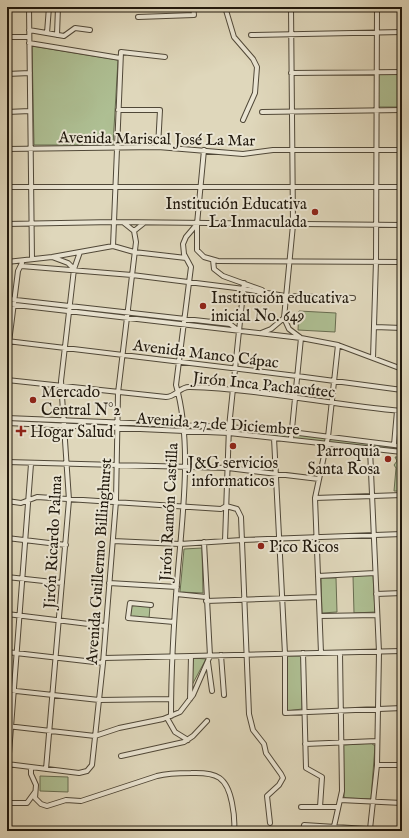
<svg xmlns="http://www.w3.org/2000/svg" width="409" height="838" viewBox="0 0 409 838" font-family="'IM FELL English',serif">
<rect width="100%" height="100%" fill="#dfd7bb"/>
<filter id="stains"><feTurbulence type="fractalNoise" baseFrequency=".005" numOctaves="4"/><feColorMatrix values="0 0 0 0 .2 0 0 0 0 .09 0 0 0 0 .02 0 0 0 .5 -.17"/></filter>
<radialGradient id="worn" r=".72"><stop offset=".6" stop-color="#630" stop-opacity="0"/><stop offset="1" stop-color="#630" stop-opacity=".3"/></radialGradient>
<path fill="#aebf93" stroke="#676c50" d="M32,46L118,60L113,145H34Z
M378,74H402V107H378Z
M299,311L336,313L335,332L298,330Z
M230,428L327,438L326,442L230,432Z
M329,438L402,447V451L328,443Z
M395,457H402V491H394L396,468L394,465L397,461Z
M202,548L203,593L180,592L184,549Z
M373,575L375,612L354,613L353,576Z
M321,578H336L337,612L322,613Z
M131,604L150,606L149,619L129,617Z
M286,656H302V709L287,711Z
M193,658L206,659L192,685Z
M371,743L375,746L371,799L346,798L344,797L343,745Z
M40,776L68,777V792L40,791Z"/>
<g fill="none" stroke-linecap="round" stroke-linejoin="round">
<defs>
<path id="minor" d="M29,7L32,259
M225,7L234,37L253,59L257,67L255,93L243,120
M291,7L293,225L284,318L289,329L301,338L291,439
M138,17L194,15L193,7
M29,30L64,36L75,28L90,30
M47,33L49,7
M57,35L58,7
M251,35L402,32
M7,37H29
M29,43L120,58
M291,73L402,72
M7,74L30,73
M118,110H160L158,147
M7,112L30,111
M262,112L402,110
M7,149L158,147L243,154L273,150H402
M7,187H402
M7,224L114,222L402,225
M197,224V250L204,257L218,261L402,262
M134,231L144,223
M113,246L121,52L165,57
M52,257L68,263L74,269
M213,260L214,269L223,276L262,290
M7,262L52,257L113,246L134,252L186,258
M21,266L132,275L244,289L285,296L353,298
M7,299L230,324L239,331
M7,304L301,338L338,345L402,369
M375,327L402,328
M261,333L271,329L284,318
M7,341L297,376L402,390
M7,358L18,271L22,263
M373,358L376,261L377,7
M7,380L166,397C176,397 180,386 190,387C261,389 331,405 402,411
M7,418L229,427L291,432L402,446
M7,423L229,433L402,452
M274,438L285,654V713L402,708
M394,445L397,411
M370,449L379,652L377,765L370,829
M7,462L228,468L319,479
M315,498L402,495
M7,501L21,503L37,497L221,509L226,506
M226,506L237,509L241,517L249,714L253,730L264,744L266,753L281,774L283,778L279,785L267,796L270,823
M7,538L66,545
M113,541L180,544L242,540L402,534
M225,541L229,427L244,283
M318,576L375,573
M7,577L62,583
M109,583L177,587
M176,594L206,597
M376,594L402,593
M206,601L319,597
M151,605L130,603L128,618L174,622
M7,614L105,626
M320,616L377,615
M7,652L103,663
M303,653L306,768L322,777L320,807
M321,653L315,498L328,437L338,345
M221,655L224,695
M104,658L402,651
M208,662L212,691
M7,690L99,700L171,699
M190,699L191,656
M171,716C171,667 174,618 178,570C183,512 192,441 176,385L191,267L184,254L183,244L186,237L197,224L204,150
M167,718L175,732L188,740
M7,726L95,736L119,728L163,719L180,712L193,695L210,656L204,542
M305,744L377,741
M121,756L184,742L193,736L207,721
M7,764L79,773L87,771L92,765L103,663L116,501L118,393L136,242L134,231L124,223
M377,765H402
M31,768V774L36,785L35,798L41,804L47,806L66,800L81,801L157,776C168,773 179,773 191,773C217,772 227,777 232,803C234,813 235,822 234,831
M46,769L69,500L61,381L74,269L80,252
M7,780L31,464
M340,800L402,803
M7,803H27L35,792
M301,807H337
M303,831L304,825L398,831
M333,831L342,791L340,653"/>
</defs>
<use href="#minor" stroke="#504838" stroke-width="6"/>
<use href="#minor" stroke="#eae5d3" stroke-width="4"/>
</g>
<g fill="#8f2418" stroke="#eae5d3" stroke-width="1.5">
<circle cx="315" cy="212" r="4"/>
<circle cx="203" cy="306" r="4"/>
<circle cx="33" cy="400" r="4"/>
<path d="M19 425h4v4h4v4h-4v4h-4v-4h-4v-4h4z"/>
<circle cx="233" cy="446" r="4"/>
<circle cx="388" cy="459" r="4"/>
<circle cx="261" cy="546" r="4"/>
</g>
<g text-anchor="middle" stroke-width="4" stroke-linejoin="round" paint-order="stroke">
<g font-size="16" fill="#20180d" stroke="#eae5d3">
<text transform="translate(157 138) rotate(1)" y="6">Avenida Mariscal José La Mar</text>
<text transform="translate(206 353) rotate(7)" y="6">Avenida Manco Cápac</text>
<text transform="translate(264 384) rotate(6)" y="6">Jirón Inca Pachacútec</text>
<text transform="translate(218 423) rotate(4)" y="6">Avenida 27 de Diciembre</text>
<text transform="translate(168 512) rotate(-87)" y="6">Jirón Ramón Castilla</text>
<text transform="translate(52 542) rotate(-87)" y="6">Jirón Ricardo Palma</text>
<text transform="translate(98 561) rotate(-86)" y="6">Avenida Guillermo Billinghurst</text>
</g>
<g font-size="16" fill="#20180d" stroke="#eae5d3" text-anchor="start">
<text x="307" y="209" text-anchor="end">Institución Educativa<tspan x="307" dy="18">La Inmaculada</tspan></text>
<text x="211" y="303">Institución educativa<tspan x="211" dy="18">inicial No. 649</tspan></text>
<text x="41" y="397">Mercado<tspan x="41" dy="18">Central N°2</tspan></text>
<text x="30" y="437">Hogar Salud</text>
<text x="380" y="456" text-anchor="end">Parroquia<tspan x="380" dy="18">Santa Rosa</tspan></text>
<text x="233" y="468" text-anchor="middle">J&amp;G servicios<tspan x="233" dy="18">informaticos</tspan></text>
<text x="269" y="552">Pico Ricos</text>
</g>
</g>
<rect width="409" height="838" fill="none" stroke="#dfd7bb" stroke-width="24"/>
<rect x="8" y="8" width="393" height="822" fill="none" stroke="#20180d" stroke-width="2"/>
<rect x="12" y="12" width="385" height="814" fill="none" stroke="#20180d"/>
<rect width="100%" height="100%" filter="url(#stains)"/>
<rect width="100%" height="100%" fill="url(#worn)"/>
</svg>
